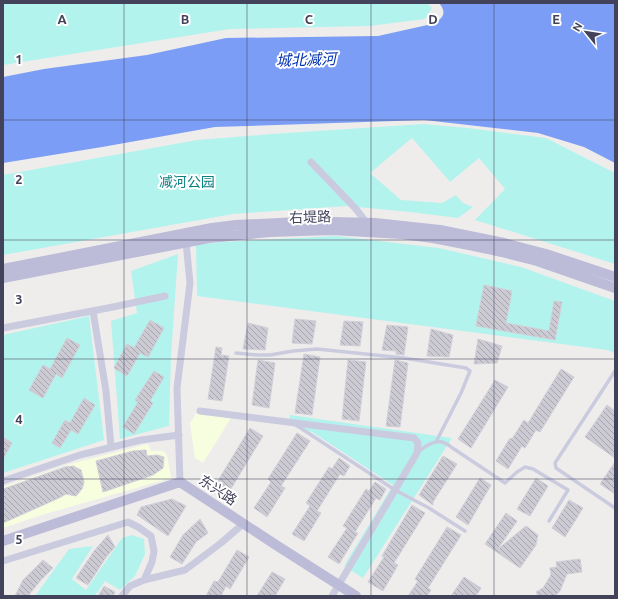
<svg xmlns="http://www.w3.org/2000/svg" width="618" height="599" viewBox="0 0 618 599" font-family="Ubuntu,'Noto Sans SC',sans-serif">
<defs>
<pattern id="building-back-hatch" width="6" height="6" patternUnits="userSpaceOnUse"><rect width="6" height="6" fill="#cccbd4"/><path d="M-1 5l2 2M0 0l6 6M5-1l2 2" fill="none" stroke="#a7a6af"/></pattern>
</defs>
<rect width="100%" height="100%" fill="#efedeb"/>
<path fill="#f7fee0" d="M197,412L231,418L203,463L195,458L190,423Z
M148,444L151,451H163L167,455L171,478L45,514L3,528V487L74,463Z"/>
<path fill="#b3f3ed" d="M3,3H427L432,8L425,19L369,26L230,29L3,65Z
M423,124L468,128L546,138L615,173V264L475,220L505,189L479,158L450,182L412,138L370,173L401,200L442,203L456,195L463,203L473,207L458,218L410,212L347,206L233,214L3,255V175L197,140L272,134Z
M336,236L439,248L521,267L615,301V353L607,350L197,296L196,245L223,242Z
M178,254L171,356L169,426L120,439L111,321L137,313L131,271Z
M89,316L104,440L3,473V335Z
M290,415L452,438L363,578L344,566L393,485L312,432L289,425Z
M132,535L144,539L145,554L135,576L120,590L105,581L95,596H35L69,549L93,546L72,579L86,590L122,538Z"/>
<path fill="#7b9df5" d="M439,3H615V163L584,147L538,133L424,120L215,127L102,147L3,163V77L44,69L147,55L226,38L378,36L432,24C442,20 448,13 439,3Z"/>
<path fill="url(#building-back-hatch)" stroke="#d1cfd8" d="M484,285L512,291L506,323L549,331L554,301L562,302L555,340L476,326Z
M295,319L316,321L312,344L292,343Z
M150,320L164,328L148,357L140,353L127,376L114,368L127,344L134,348Z
M344,321L363,322L360,346L340,345Z
M248,323L268,328L265,350L243,349Z
M387,325L408,327L404,355L396,354V351L382,350Z
M431,329L453,335L449,357L427,356Z
M67,338L80,345L62,378L56,374L43,398L29,390L43,365L50,369Z
M478,339L502,346L497,363L474,364Z
M216,347L222,348L221,355L229,356L222,401L208,399Z
M304,354L320,357L312,415L295,413Z
M258,360L275,363L269,408L252,405Z
M348,360L366,362L359,421L342,419Z
M395,360L408,363L400,427L386,426Z
M561,369L574,377L540,432L536,430L525,448L522,446L508,469L496,461L510,438L512,439L524,420L528,423Z
M154,371L164,377L150,401L153,403L134,434L123,427L138,402L135,400Z
M495,380L508,387L471,448L458,439Z
M84,398L95,405L78,434L71,430L60,448L52,443L65,420L70,423Z
M607,405L615,411V458L585,437Z
M250,428L263,436L229,492L216,484Z
M297,433L310,441L281,486L285,488L267,517L254,508L271,482L268,479Z
M3,437L12,443L3,459Z
M146,450L147,456L157,455L164,457L163,468L153,475L103,492L96,461L133,451Z
M443,456L457,464L433,502V505L419,495Z
M339,458L350,466L344,476L340,474L317,511L321,513L304,541L292,534L310,506L306,503L329,467L332,469Z
M615,462V494L600,484Z
M73,466L81,470L84,482L82,489L76,496L66,494L59,498L3,523V489L65,467Z
M480,478L491,485L468,525L456,517Z
M536,478L548,486L530,516L517,509Z
M375,482L386,489L380,500L376,498L355,532L358,533L339,564L328,557L347,528L343,526L366,489L369,491Z
M172,499L186,506L168,536L137,515L141,507Z
M569,500L583,508L565,537L552,528Z
M412,505L425,513L394,563L398,565L383,591L368,582L384,557L382,556Z
M506,513L517,521L498,549L526,526L538,535L536,545L520,568L485,544Z
M200,519L208,533L196,542L182,564L170,557L183,535Z
M447,527L461,535L428,588L431,590L427,596H408L418,581L415,579Z
M108,535L115,547L107,556L88,585L76,578L94,551Z
M237,550L249,557L230,589L226,586L221,596H206L214,581L218,582Z
M580,559L582,572L567,574L560,591L555,596H538L536,592L543,588L551,575L550,568L557,567L556,562Z
M43,560L53,568L41,580L28,596H15L23,580Z
M272,572L285,579L275,596H257Z
M464,577L481,588L476,596H451Z
M104,586L115,592L113,596H98Z"/>
<g fill="none" stroke-linecap="round" stroke-linejoin="round">
<path stroke="#cbcbe0" stroke-width="3.5" d="M236,353L257,355H270L293,351L317,349L404,358L466,368L470,371L461,393L436,442
M615,371L555,463L556,468L615,508
M296,425L395,490L429,508L465,531
M418,452C424,447 433,440 442,442C445,443 449,445 451,447L505,483L517,472L525,467L533,469L568,490L549,521"/>
<path stroke="#cbcbe0" stroke-width="7" d="M311,162L356,209L366,222
M93,311L106,391L111,447
M3,328L113,307L165,296
M200,411L414,438L418,443L417,453L332,596
M3,481L80,455L141,440L179,435
M180,482L177,388L190,283L186,242
M3,561L128,522L138,527L151,536L154,551L152,562L144,580
M122,596L130,586L144,580L185,570L221,543L243,524"/>
<path stroke="#bcbbd8" stroke-width="10" d="M3,269L212,228L236,225L299,222H332L375,223L440,230L504,243L546,254L615,277
M3,278L209,238L270,232L332,230L401,234L433,238L469,245L502,252L537,261L615,288
M3,541L180,482L276,545L356,596"/>
</g>
<path fill="none" stroke="#42425b" stroke-width="1" stroke-opacity="0.55" d="M124,3V596M247,3V596M371,3V596M494,3V596M3,120H615M3,240H615M3,359H615M3,479H615"/>
<g text-anchor="middle" stroke-width="4" stroke-linejoin="round" paint-order="stroke">
<g font-size="14" fill="#0c8183" stroke="#fff">
<text x="187" y="187">减河公园</text>
</g>
<g font-size="14" fill="#42425b" stroke="#fff">
<text transform="translate(310 217) rotate(-2)" y="5">右堤路</text>
<text transform="translate(218 490) rotate(34)" y="5">东兴路</text>
</g>
<g font-size="15" font-style="italic" fill="#0031b0" stroke="#fff">
<text transform="translate(306 60) rotate(-2)" y="5">城北减河</text>
</g>
</g>
<g font-size="13" text-anchor="middle" font-weight="bold" fill="#42425b" stroke="#fff" stroke-width="4" stroke-linejoin="round" paint-order="stroke">
<text x="62" y="24">A</text>
<text x="185" y="24">B</text>
<text x="309" y="24">C</text>
<text x="433" y="24">D</text>
<text x="556" y="24">E</text>
<text x="19" y="64">1</text>
<text x="19" y="184">2</text>
<text x="19" y="304">3</text>
<text x="19" y="424">4</text>
<text x="19" y="544">5</text>
</g>
<rect width="618" height="599" fill="none" stroke="#42425b" stroke-width="8"/>
<g transform="translate(586 32) rotate(300)" stroke="#ffffff" stroke-width="3" paint-order="stroke">
<path d="M0-3L7 15L0 10L-7 15Z" fill="#42425b"/>
<text y="-6" font-size="11" font-weight="bold" text-anchor="middle" fill="#42425b">N</text>
</g>
</svg>
